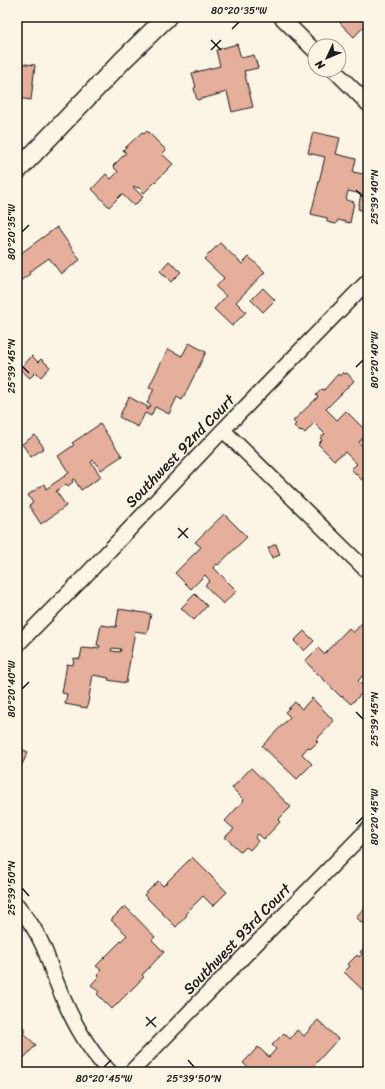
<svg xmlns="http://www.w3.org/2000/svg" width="385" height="1089" viewBox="0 0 385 1089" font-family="Sriracha,sans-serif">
<rect width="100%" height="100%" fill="#fcf5e5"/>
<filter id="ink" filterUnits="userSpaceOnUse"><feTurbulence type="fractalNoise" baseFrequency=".025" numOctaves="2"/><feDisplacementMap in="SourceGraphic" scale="8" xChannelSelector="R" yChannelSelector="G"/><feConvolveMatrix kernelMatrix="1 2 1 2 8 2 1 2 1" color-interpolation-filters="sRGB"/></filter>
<g filter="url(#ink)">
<path fill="#e5af9b" stroke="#1c1c1c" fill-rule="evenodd" d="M346,17H368V22L354,37L340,23Z
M237,44L241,58L254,55L258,68L244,71L253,107L232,112L227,92L197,100L194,88L196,87L192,73L220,66L216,50Z
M17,63L35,65L31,100L18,98L17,107Z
M147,131L166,150L162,154L173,164L144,193L138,187L137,188L134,186L133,187L143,197L134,206L122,194L109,207L92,189L106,174L111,179L118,172L113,166L126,153L123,150L142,132L144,134Z
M313,132L340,138L336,154L356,159L353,172L368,175V184L365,195L368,196V212L358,209L361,194L348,191L346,200L354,202L350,223L338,220L336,224L327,222V218L311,214L325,157L308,153Z
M57,227L80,260L61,274L49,258L29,272L30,274L17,283V256Z
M220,243L242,264L249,257L265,272L236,302L246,312L232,326L214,309L226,296L216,287L224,278L204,259Z
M169,261L181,272L171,282L160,271Z
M263,288L275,300L263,312L251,300Z
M189,343L206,352L182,400L177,397L169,414L155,407L151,416L145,413L138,427L119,417L129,397L148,407L147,409L148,410L151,405L147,403L154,389L149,387L168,349L182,356Z
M32,356L38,362L41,359L50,367L41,377L36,372L30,378L20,369Z
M343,372L345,374L347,373L354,381L326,409L337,420L346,411L368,433L359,442L368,452V474L362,480L351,469L357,464L345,452L334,460L318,444L322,440L320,438L325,434L314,423L305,433L302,430L300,432L294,426L296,424L293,421L318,397L316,395L322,389L324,390L338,374L340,376Z
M100,424L122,456L101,470L93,460L91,462L101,477L81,490L74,479L72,480L73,482L68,486L66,484L56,491L66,506L41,524L29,506L33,503L28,495L44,484L46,489L69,473L58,456L74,445L72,443Z
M35,435L44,448L31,457L22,444Z
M224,514L247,537L218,565L217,564L213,567L237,591L223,604L205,585L210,581L205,575L191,589L175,573L201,547L195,542Z
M276,544L280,555L272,558L268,548Z
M195,594L207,606L194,620L181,608Z
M119,609L151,614L147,633L135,631L126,683L108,680L109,678L93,675L87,708L65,704L67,694L62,693L67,664L73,665L74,658L80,659L82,648L94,649V647L99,648L100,646L97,645L101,625L116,627ZM112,648L121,649L120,652L111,651Z
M363,622L368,627V674L364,678L362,676L358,681L366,689L351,704L342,696L341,697L305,661L318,648L324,654L349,628L353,633Z
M304,631L314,641L304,651L294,641Z
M312,698L334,721L316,740L318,742L310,749L308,747L302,754L312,764L297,779L262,746L290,717L285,712L295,702L302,709Z
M17,747L28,752L17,775Z
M251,768L291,807L278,820L280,822L264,839L258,834L255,838L258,841L250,850L246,847L241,852L225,837L234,829L225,821L244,800L232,788Z
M192,857L227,892L213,906L203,896L186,913L187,915L176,927L144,895L158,881L163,886Z
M368,904V929L356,917Z
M125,906L155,937L152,940L164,952L142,975L144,977L112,1009L97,994L99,992L91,985L99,976L98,975L101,970L96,966L127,935L111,920Z
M368,944V995L344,972L350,966L348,964L357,955L359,957L362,954L360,952Z
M318,1020L338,1039L308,1072H253L243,1063L258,1047L269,1057L276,1049L272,1045L284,1033L290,1039L297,1030L304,1036Z
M17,1021L26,1030L23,1033L36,1045L22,1060L20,1058L17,1061Z"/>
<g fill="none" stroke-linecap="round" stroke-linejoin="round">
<defs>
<path id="minor" d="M281,17L315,51
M334,70L368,104
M223,430L368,572
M17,645L86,575L223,430L368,281
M17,905C27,917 37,932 43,946C48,957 51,969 56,981C69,1014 85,1047 110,1072
M131,1072L368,829"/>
<path id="tertiary" d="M17,171L123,60L167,17"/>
</defs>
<use href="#minor" stroke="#1c1c1c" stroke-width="17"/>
<use href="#tertiary" stroke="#1c1c1c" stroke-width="21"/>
<use href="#minor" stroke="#fcf5e5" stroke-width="14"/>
<use href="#tertiary" stroke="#fcf5e5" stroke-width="18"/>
</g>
</g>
<path fill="none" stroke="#1c1c1c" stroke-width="1.5" d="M232,29L239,22M211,40L221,50M211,50L221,40M356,190L363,197M22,232L29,225M22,366L29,373M356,367L363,360M178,528L188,538M178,538L188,528M22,689L29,682M356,712L363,719M356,824L363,817M22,888L29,896M146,1017L156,1027M146,1026L156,1017M188,1060L194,1067M104,1067L111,1060"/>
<g text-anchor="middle" stroke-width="3" stroke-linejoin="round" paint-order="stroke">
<g font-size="15" fill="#1c1c1c" stroke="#fcf5e5">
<text transform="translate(180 451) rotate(-46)" y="5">Southwest 92nd Court</text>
<text transform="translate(237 939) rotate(-46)" y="5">Southwest 93rd Court</text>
</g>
</g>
<rect width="385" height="1089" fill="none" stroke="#fcf5e5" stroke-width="44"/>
<g transform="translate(327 58) rotate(226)"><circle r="19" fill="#fcf5e5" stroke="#a29e95"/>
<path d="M0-3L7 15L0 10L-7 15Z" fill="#1c1c1c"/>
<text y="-6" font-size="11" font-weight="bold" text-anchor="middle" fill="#1c1c1c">N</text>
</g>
<rect x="22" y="22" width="341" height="1045" fill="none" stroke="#1c1c1c" stroke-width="1.5"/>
<g font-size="10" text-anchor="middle" fill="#1c1c1c">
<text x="239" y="14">80°20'35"W</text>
<text transform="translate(374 197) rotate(-90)" y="4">25°39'40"N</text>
<text transform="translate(11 232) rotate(-90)" y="4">80°20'35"W</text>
<text transform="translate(374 360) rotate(-90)" y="4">80°20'40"W</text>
<text transform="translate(11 366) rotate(-90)" y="4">25°39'45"N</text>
<text transform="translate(11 689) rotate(-90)" y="4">80°20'40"W</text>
<text transform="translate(374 719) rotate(-90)" y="4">25°39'45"N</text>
<text transform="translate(374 817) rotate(-90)" y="4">80°20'45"W</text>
<text transform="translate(11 888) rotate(-90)" y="4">25°39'50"N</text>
<text x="104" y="1082">80°20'45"W</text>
<text x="194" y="1082">25°39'50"N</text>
</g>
</svg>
